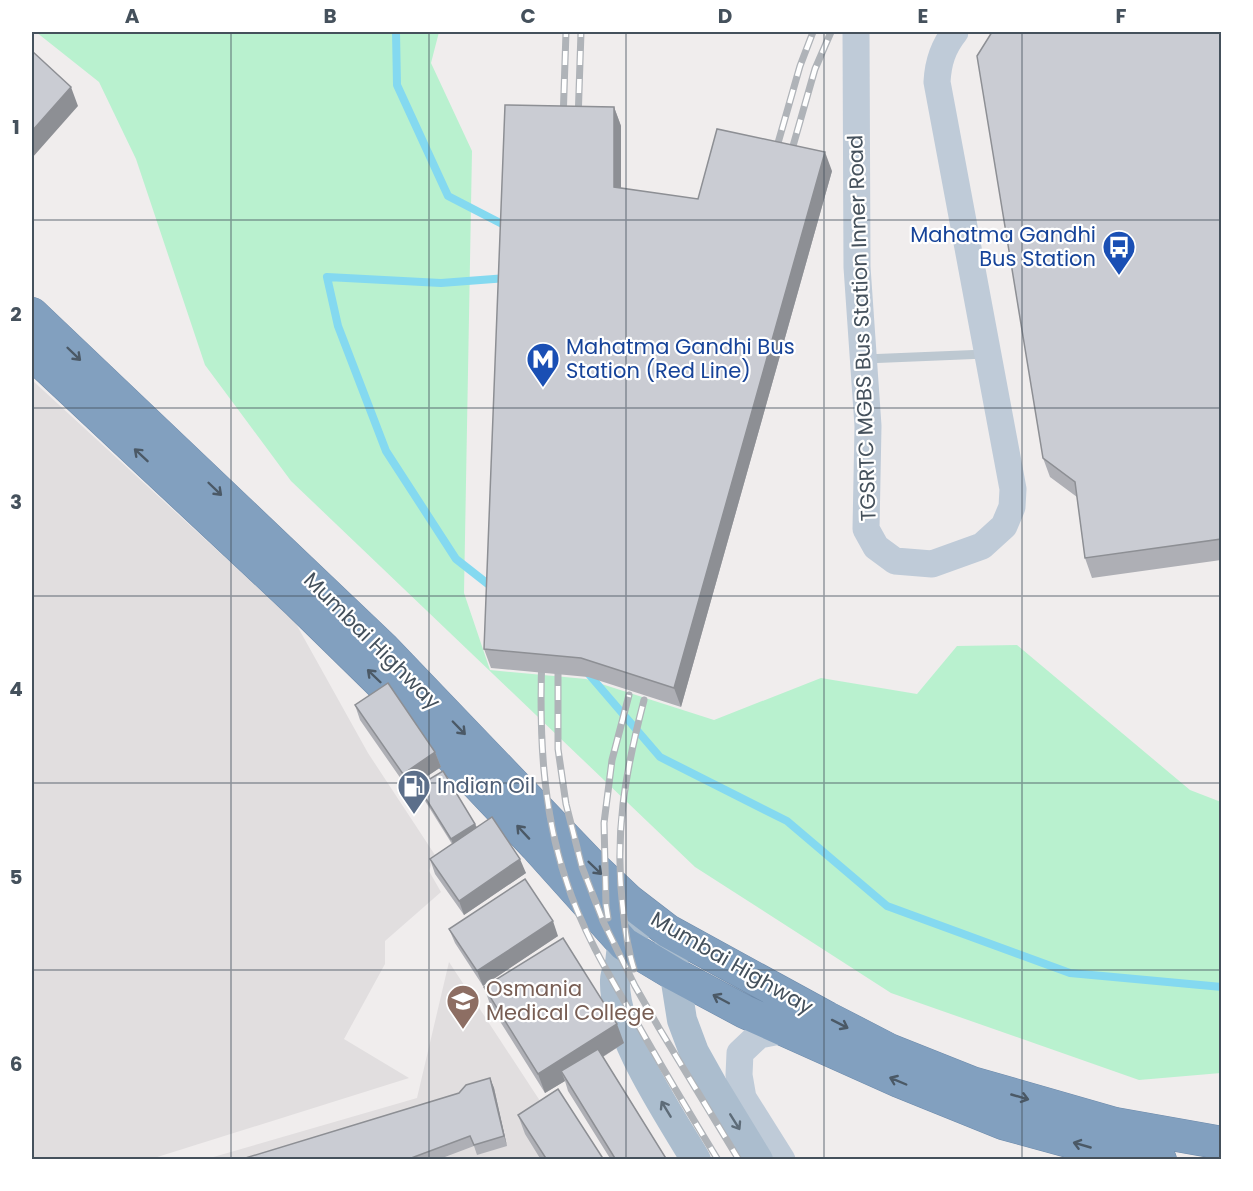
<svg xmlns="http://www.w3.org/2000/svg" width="1253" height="1191" viewBox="0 0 1253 1191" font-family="Poppins,sans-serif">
<rect width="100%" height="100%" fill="#f0eded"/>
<path fill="#e1dedf" d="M32,380L295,622L368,753L435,855L429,871L441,892L385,941V964L344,1039L409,1078L151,1159H32Z
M449,962L578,1159L203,1160L417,1098Z"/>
<path fill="#b9f1cf" d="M36,32H439L431,63L472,151L464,593L490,670L586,679L714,720L821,678L917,694L957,646L1017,645L1190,790L1221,802V1073L1139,1080L891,993L695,867L291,481L205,365L136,159L99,82Z"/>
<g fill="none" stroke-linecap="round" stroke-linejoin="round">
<path stroke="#84d9f0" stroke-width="8" d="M396,32L397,85L448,196L508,227
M493,588L456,559L386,451L338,326L327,277L441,283L507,278
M586,671L660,757L787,821L887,906L1070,973L1222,987"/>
<defs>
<path id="highway" d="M32,314L383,648L593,867L629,901L668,931L827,1018L889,1050L972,1083L1115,1124L1222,1143
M32,353L298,602L394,696L536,846L624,944L674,974L745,1012L899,1081L1003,1123L1109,1152L1160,1160"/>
</defs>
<use href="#highway" stroke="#6e8bab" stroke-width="34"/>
<path stroke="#bdc8d1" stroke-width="9" d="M865,359L986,354"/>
<path stroke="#bfcbd8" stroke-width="27" d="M856,32L857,267L868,426L866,529L876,547L895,561L932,564L982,546L1004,526L1012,507L1013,489L937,82C938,62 943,47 955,32
M782,1160L743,1098L739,1075L740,1053L759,1035L785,1030"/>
<path stroke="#abbdce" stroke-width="30" d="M648,917C642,924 627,937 623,944C621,949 621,957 620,963C618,969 615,974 615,980C613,1033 669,1114 696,1160
M668,931L682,1020L694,1052L713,1086L758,1160"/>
<use href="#highway" stroke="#82a0bf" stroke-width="33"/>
<defs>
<path id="rail" d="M563,121L566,32
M578,121L581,32
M774,157L800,66L813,32
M789,160L815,69L831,32
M542,655C539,730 542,809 566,880C582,931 610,977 637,1023C663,1069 690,1114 718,1160
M558,658V749L566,804L582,867L603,921L635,986L659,1028L739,1160
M608,918L606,905L604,823L612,760L629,695
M634,969C628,950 625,930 623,910C614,835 625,773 644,700"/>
</defs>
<use href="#rail" stroke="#afb3b8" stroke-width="7"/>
<use href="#rail" stroke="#fff" stroke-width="4.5" stroke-dasharray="14" stroke-linecap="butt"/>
</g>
<path fill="#aeafb5" d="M1221,32V560L1092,578L1085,558L1077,497L1050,477L1043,458Z
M614,107L621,126V188L698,199L832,171L681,707L588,677L491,668L484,649Z
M355,705L435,752L441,767L408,789L360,720Z
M418,786L475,824L477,827L526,873L464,915L435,874L430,859L452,844L422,796Z
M449,929L558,936L483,986L455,943Z
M484,987L624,1043L603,1057L667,1160H611L568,1091L565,1081L545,1093L491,1007Z
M490,1078L494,1088L507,1146L477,1155L474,1146L437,1160H239L459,1093Z
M518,1115L604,1160H541L525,1134Z"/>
<path fill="#8d8f94" d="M71,87L78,106L32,158V131Z
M614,107L621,126V206L614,187Z
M825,152L832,171L681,707L674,688Z
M435,752L441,767L408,789L403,774Z
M475,824L479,834L455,849L451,839Z
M520,859L526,873L464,915L459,901Z
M553,921L558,936L483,986L477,971Z
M617,1024L624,1043L566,1080L561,1071L565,1081L545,1093L538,1074Z
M490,1078L494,1088L507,1146L504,1136Z"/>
<path fill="#caccd3" stroke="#8d8f94" stroke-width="1.5" d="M992,32H1221V539L1085,558L1075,482L1043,458L977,56Z
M32,51L71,87L32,131Z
M505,105L614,107V187L698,199L717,129L825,152L674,688L581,658L484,649Z
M388,683L435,752L403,774L355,705Z
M443,771L475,824L451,839L418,786Z
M492,817L520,859L459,901L430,859Z
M525,879L553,921L477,971L449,929Z
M563,938L617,1024L538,1074L484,987Z
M598,1049L667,1160H616L561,1071Z
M490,1078L504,1136L474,1145L470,1136L406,1160H239L459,1093L466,1085Z
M558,1089L604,1160H547L518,1115Z"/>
<defs><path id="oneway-shaft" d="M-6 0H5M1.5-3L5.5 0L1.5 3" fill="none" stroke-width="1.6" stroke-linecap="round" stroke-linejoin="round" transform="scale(1.5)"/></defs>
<g stroke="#4b5966">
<use href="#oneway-shaft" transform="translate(74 354) rotate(44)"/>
<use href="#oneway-shaft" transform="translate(141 455) rotate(-137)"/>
<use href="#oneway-shaft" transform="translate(215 489) rotate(44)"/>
<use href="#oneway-shaft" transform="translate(374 676) rotate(-136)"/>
<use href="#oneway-shaft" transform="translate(459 728) rotate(46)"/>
<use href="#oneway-shaft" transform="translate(523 832) rotate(-133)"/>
<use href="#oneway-shaft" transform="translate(595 868) rotate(44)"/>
<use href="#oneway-shaft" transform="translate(721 999) rotate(-152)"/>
<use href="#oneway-shaft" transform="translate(840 1024) rotate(27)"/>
<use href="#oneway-shaft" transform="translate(898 1081) rotate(-157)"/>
<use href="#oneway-shaft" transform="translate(1020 1097) rotate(16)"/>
<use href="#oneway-shaft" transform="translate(1082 1145) rotate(-164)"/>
</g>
<g stroke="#5e6c78">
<use href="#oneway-shaft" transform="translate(666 1109) rotate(-121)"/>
<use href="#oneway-shaft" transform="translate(735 1122) rotate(58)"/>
</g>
<path fill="none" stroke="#45515c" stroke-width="1.5" stroke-opacity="0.55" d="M231,32V1160M429,32V1160M626,32V1160M824,32V1160M1022,32V1160M32,220H1222M32,408H1222M32,596H1222M32,783H1222M32,970H1222"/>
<defs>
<symbol id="bus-pin" viewBox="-11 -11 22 30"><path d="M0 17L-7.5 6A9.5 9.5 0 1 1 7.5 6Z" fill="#1a4fb4" stroke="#fff"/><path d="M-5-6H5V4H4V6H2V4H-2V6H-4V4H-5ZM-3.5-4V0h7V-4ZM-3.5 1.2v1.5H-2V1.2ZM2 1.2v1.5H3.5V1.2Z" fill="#fff"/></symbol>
<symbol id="metro-pin" viewBox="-11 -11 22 30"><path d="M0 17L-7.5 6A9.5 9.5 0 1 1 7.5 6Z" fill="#1a4fb4" stroke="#fff"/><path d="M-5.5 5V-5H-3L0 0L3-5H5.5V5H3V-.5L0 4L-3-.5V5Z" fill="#fff"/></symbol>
<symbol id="fuel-pin" viewBox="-11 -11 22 30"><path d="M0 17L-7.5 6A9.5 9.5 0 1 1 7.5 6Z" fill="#5c6f8a" stroke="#fff"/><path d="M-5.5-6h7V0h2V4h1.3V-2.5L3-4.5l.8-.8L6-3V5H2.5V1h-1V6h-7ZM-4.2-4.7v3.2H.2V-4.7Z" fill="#fff"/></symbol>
<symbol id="university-pin" viewBox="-11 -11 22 30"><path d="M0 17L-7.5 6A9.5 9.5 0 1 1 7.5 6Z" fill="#8d6e63" stroke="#fff"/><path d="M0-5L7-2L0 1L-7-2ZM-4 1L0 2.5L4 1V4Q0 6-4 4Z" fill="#fff"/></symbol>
</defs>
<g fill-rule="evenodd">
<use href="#bus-pin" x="1100" y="228" width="38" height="52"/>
<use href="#metro-pin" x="524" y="340" width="38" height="52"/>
<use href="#fuel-pin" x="395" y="767" width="38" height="52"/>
<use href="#university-pin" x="444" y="982" width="38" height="52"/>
</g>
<g text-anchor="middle" stroke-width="4.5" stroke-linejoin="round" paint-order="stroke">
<g font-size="21" fill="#164399" stroke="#fff" text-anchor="end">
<text x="1096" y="242">Mahatma Gandhi<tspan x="1096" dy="24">Bus Station</tspan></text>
<text x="566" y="354" text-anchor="start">Mahatma Gandhi Bus<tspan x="566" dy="24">Station (Red Line)</tspan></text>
</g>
<g font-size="21" fill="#45515c" stroke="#fff">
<text transform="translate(862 328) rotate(-92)" y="7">TGSRTC MGBS Bus Station Inner Road</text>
<text transform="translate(372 641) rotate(45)" y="7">Mumbai Highway</text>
<text transform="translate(732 963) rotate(30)" y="7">Mumbai Highway</text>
</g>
<g font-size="21" fill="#4e5e75" stroke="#fff" text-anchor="start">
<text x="437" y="793">Indian Oil</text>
</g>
<g font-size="21" fill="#785e54" stroke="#fff" text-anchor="start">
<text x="486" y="996">Osmania<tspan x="486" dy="24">Medical College</tspan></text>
</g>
</g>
<rect width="1253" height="1191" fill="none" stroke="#ffffff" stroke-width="66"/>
<rect x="33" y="33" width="1187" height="1125" fill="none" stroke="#45515c" stroke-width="2"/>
<g font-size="20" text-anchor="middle" font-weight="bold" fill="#45515c">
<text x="132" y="23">A</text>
<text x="330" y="23">B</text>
<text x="528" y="23">C</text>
<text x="725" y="23">D</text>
<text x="923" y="23">E</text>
<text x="1121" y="23">F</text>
<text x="16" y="134">1</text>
<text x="16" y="321">2</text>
<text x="16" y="509">3</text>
<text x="16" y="696">4</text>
<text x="16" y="884">5</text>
<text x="16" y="1071">6</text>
</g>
</svg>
